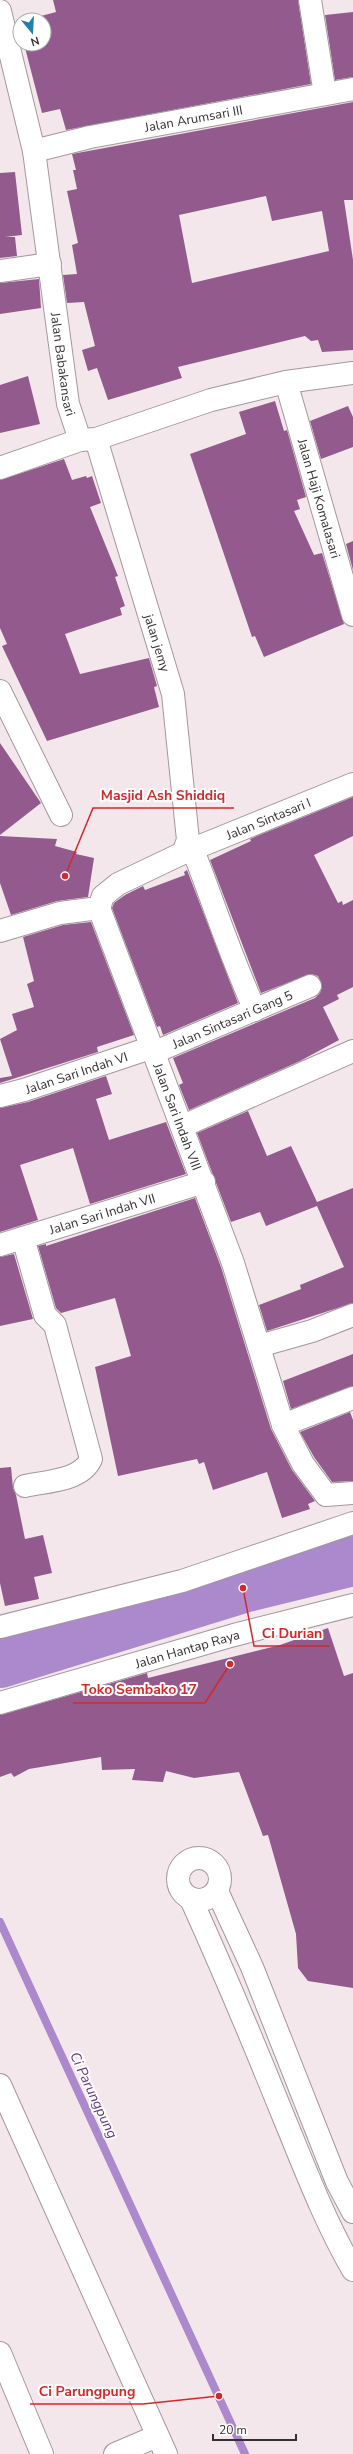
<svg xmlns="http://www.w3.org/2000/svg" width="353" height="2454" viewBox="0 0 353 2454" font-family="'Nunito Sans',sans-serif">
<rect width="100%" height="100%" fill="#f4e7eb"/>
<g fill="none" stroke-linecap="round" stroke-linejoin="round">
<path stroke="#ab89cc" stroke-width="8" d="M0,1922L245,2454"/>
<path stroke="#ab89cc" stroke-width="50" d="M0,1663L243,1588L353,1561"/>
</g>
<path fill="#935a8e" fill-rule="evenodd" d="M53,0H298L311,84L66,130L60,109L42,113L24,44H44V20H26L56,12Z
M353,12V77L335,80L325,15Z
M353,102V200H344L353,260V350L322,352L318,340L311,341L305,336L178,367L182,378L108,400L97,368L88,371L82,350L95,346L84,302L67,303L63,275L77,274L72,245L78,243L67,191L77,189L73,170H76L72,154ZM266,196L272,221L322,211L329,251L192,283L179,215Z
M15,172L22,235L5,237H15L17,256L0,258V173Z
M39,279L41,308L0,314V283Z
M28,376L40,424L0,433V385Z
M275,401L284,431L287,430L306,497L297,500L300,509L294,511L314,555L322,553L344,624L264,657L255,636L252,637L190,454L246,434L239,412Z
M348,406L353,417V447L321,459L310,421Z
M64,459L72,480L86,476L87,478L92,476L101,503L90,507L118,576L115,577L125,606L120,608L122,615L65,634L80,674L149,658L157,686L154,687L159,707L47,741L2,646L7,644L0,628V480Z
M353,541V570L346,544Z
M0,743L41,803L0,835Z
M353,797V836L314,855L338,903L342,901L343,905L353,900V987L337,995L339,999L323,1007L339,1040L300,1061L189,1110L179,1085L183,1083L173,1058L315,998L320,993L322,987L318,976L311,974L261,993L210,860L251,841L250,839Z
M0,836L57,839L55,846L77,852L76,854L94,858L88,897L57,901L11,915L0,883Z
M187,870L238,1003L163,1035L160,1026L157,1027L112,908L114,903L125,895L143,886L145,890L185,875L184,872Z
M91,922L134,1035L97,1047L98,1052L0,1083V1078L12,1076L0,1039L17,1030L12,1014L34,1007L27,984L34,981L23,937L63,925Z
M106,1076L112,1094L96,1099L109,1140L166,1122L186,1174L90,1204L73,1148L20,1165L38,1220L0,1232V1108L28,1102Z
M248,1111L267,1156L291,1146L317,1202L353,1188V1303L267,1331L259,1305L301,1289L300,1285L344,1267L317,1206L266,1226L260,1212L231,1222L197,1133Z
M195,1198L221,1267L271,1429L292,1470L315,1501L308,1504L310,1509L282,1518L267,1472L213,1490L204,1462L199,1464L197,1459L118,1476L95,1367L131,1356L115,1298L61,1313L56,1308L38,1246L46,1244V1246Z
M14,1254L33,1319L0,1326V1257Z
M353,1354V1386L291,1409L283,1381Z
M350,1412L353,1420V1481L332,1482L314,1457L300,1432Z
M11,1467L13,1488L16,1495L25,1539L43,1535L52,1573L34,1577L39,1599L5,1606L0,1583V1468Z
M328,1628L344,1676L353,1673V1988L308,1981L298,1968L296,1934L268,1835L263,1836L239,1772L194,1778L166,1771L163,1782L132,1780L135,1769L102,1770L101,1757L29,1769L14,1777L11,1773L0,1777V1715L147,1673L148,1678L280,1645Z"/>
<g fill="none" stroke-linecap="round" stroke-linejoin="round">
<defs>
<g id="street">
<path d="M310,0L325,94"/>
<path id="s1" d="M34,151L90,137L353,89"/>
<path d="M0,271L50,264"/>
<path id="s2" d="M286,382L353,615"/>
<path id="s3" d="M96,439L173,694L188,840L183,853"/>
<path d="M0,468L80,440"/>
<path d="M0,691L61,815"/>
<path d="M193,850C214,904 231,958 255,1010"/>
<path id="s4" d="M99,908L233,1263L283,1425L303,1464L326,1495L353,1493"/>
<path id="s5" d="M99,908L103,896L118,884L183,853L353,784"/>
<path d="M0,931L60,913L99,908"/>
<path id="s6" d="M155,1052L310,986"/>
<path id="s7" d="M0,1096L24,1090L153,1047"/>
<path d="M183,1126L353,1051"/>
<path d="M23,1238L45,1315L55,1325L91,1459C81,1481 47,1481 25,1486"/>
<path id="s8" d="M0,1245L204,1182"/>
<path d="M259,1346L312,1331L353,1315"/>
<path d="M283,1425L353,1398"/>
<path d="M0,1627L182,1581L353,1523"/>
<path id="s9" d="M0,1703L234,1635L353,1605"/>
<circle cx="199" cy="1879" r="21"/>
<path d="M217,1891L252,1967L337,2182L353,2212"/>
<path d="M191,1899C223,1970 253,2041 282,2113C304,2166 324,2220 353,2270"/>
<path d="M0,2085L166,2454"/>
<path d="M0,2353L42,2454"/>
<path d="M115,2454L157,2436"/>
</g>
<g id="secondary">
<path id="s10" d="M0,11L34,151L68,404L80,440L96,439L211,400L286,382L353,373"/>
</g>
</defs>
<use href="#street" stroke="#a4979c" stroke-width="24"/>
<use href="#secondary" stroke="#a4979c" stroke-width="24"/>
<use href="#street" stroke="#fff" stroke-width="22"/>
<use href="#secondary" stroke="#fff" stroke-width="22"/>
</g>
<g text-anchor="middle" stroke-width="4" stroke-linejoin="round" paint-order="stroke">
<g font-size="13" fill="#342f31" stroke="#fff">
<text dy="5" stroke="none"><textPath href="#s1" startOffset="163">Jalan Arumsari III</textPath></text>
<text dy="5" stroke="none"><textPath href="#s10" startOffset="359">Jalan Babakansari</textPath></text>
<text dy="5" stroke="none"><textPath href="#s2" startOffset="121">Jalan Haji Komalasari</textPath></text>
<text dy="5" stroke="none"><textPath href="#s3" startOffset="213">jalan jemy</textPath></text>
<text dy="5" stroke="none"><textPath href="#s5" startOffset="196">Jalan Sintasari I</textPath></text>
<text dy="5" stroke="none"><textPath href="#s6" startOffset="84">Jalan Sintasari Gang 5</textPath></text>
<text dy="5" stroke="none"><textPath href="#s7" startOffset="80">Jalan Sari Indah VI</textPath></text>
<text dy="5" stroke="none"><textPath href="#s4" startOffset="223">Jalan Sari Indah VIII</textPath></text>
<text dy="5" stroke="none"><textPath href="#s8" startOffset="107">Jalan Sari Indah VII</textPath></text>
<text dy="5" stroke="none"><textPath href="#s9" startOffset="195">Jalan Hantap Raya</textPath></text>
</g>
<g font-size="14" font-style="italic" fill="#633788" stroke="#fff">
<text transform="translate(94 2095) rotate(65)" y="5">Ci Parungpung</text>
</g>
</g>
<path fill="none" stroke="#d62828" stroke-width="1.5" d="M65 876L93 808H234M243 1588L254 1646H330M230 1664L205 1703H73M219 2396L143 2404H30"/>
<g fill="#d62828" stroke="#fff" stroke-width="1.5">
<circle cx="65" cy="876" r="4"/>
<circle cx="243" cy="1588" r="4"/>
<circle cx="230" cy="1664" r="4"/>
<circle cx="219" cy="2396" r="4"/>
</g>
<g font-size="14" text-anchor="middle" font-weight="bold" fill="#d62828" stroke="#fff" stroke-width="4" stroke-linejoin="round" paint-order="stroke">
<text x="163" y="800">Masjid Ash Shiddiq</text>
<text x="292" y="1638">Ci Durian</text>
<text x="139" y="1694">Toko Sembako 17</text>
<text x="87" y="2396">Ci Parungpung</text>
</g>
<g transform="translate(32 32) rotate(162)"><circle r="19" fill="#ffffff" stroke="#aeacad"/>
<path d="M0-3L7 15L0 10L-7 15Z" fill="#247fad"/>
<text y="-6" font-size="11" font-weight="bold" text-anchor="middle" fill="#342f31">N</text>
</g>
<path d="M213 2434v6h83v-6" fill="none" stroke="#342f31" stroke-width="2"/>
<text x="219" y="2434" font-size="12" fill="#342f31" stroke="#ffffff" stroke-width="3" paint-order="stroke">20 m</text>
</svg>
